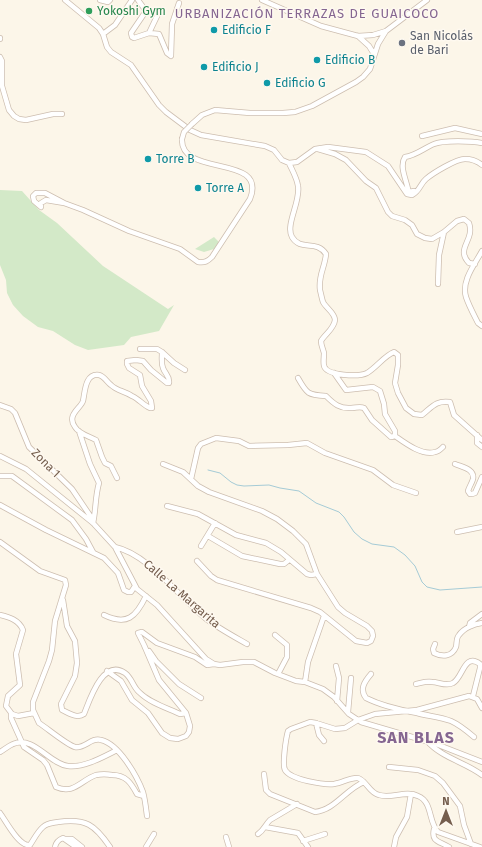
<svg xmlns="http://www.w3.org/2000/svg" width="482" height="847" viewBox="0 0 482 847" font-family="'Fira Sans',sans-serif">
<rect width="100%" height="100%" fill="#fcf6e9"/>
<path fill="#d3e9c8" d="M0,190L22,191L39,210L57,223L103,266L168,309L174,305L159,331L131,337L124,345L88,350L75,345L53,331L38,327L23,316L13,305L7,293L6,280L0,265Z
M214,237L219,242L214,249L204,252L195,249Z"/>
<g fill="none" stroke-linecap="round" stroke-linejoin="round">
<path stroke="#a5cbd6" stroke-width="1" d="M208,470L220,473L231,482L237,485L244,486L269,485L280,488L299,491L316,503L339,512L344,517L354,532L362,539L372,544L394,547L405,555L415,566L422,582L427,587L440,590L482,587"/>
<defs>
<path id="minor" d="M65,0L99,28L103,34L107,47L111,52L131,65L159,105L166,112L190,130L201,135L265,146L274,150L282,160L289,163L297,162L315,149L328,147L366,152L388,166L407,194L412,195C420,191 420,184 426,179C433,173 456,159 465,159C472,159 477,161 482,165
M100,0L108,2L110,0
M138,0L146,11L131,33L132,37L134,38L149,33L159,12
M262,0L321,26L358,36L373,35L386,31
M149,33L159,34L167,53L171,56L172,24L179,3
M103,34L115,25L132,0
M358,36L369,46L374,54
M0,38V39
M0,57L2,61V86L9,110L14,116L19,119L26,120L53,114H62
M192,124L202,115L215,110L250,113H283L295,112L312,106L356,82L363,77L370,69L378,44L386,31L427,0
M422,136L455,128L482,134
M318,149L335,154L346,160L366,181L376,188L388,212L392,216L405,220L412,225L417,234L425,238L432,239L444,232L457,221L464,219L469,223C475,241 455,248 469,263L475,264
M289,163C292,170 297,178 298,186C301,201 285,225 292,237C301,252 316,239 326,254C325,267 318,276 320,290C321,294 322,299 323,302C326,308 335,313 335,320C334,329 325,334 321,341C321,345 323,349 324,353C324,357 323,362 324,366C327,376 359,377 367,373C377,367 384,356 394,352L398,355V365L395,383L398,393L406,408L414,414L422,415C432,407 436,400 450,402L454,415L482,440
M414,191L409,192L408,189C406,179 399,166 405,157C417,155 424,148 434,144C443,140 473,141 482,143
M64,203L45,193H36L33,196L34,201L41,207V203L46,200L64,203L83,210L129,231L180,249L198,262C205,263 208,261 212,257L250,199C268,153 180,178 182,139
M482,251C475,264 461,281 466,297C469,306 474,315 478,323L482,326
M438,284L439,255L444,232
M140,349H157L162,352L174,363L185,370
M298,378C307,394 308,395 326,396C334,404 340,409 351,408C356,408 360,406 364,408L372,420L391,437L395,436V431L385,414L384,404L380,391L373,387L346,390L334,373
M0,405L11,409L15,413L29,447L72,489L91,517L93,523
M79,431L90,464L99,483C95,497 96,510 93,523
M477,435V443L482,447
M395,436C405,443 422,456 435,452C438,452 441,449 443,447
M0,456L26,469L93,523L115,547L137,589L157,605L206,659L214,664L220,665L243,662H254L275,673L296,681L305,682L323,689L334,697L349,714L361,722L436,744L482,762
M163,464L183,472L198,486L209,492L262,511L277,519L293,531L306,544L317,574L338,607L345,613L367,626L372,631L373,636L371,641L367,643L356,641L320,612L311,608L217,580L211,576L197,561
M455,464C462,467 475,469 473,479C472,483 469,487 468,491L470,494H472L475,493L482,477
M0,476H12L72,520L86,539L93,552
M117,478L111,466L105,463L102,457L96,440C89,436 79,434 75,427C66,415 81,408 83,401C85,392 85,373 99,375C104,376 107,382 111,385C117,391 125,391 132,396C139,399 143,405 150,408H152L151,401L142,386L140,375L129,368L127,364V361L136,360L143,361L151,370L167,383H169C170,376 165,374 163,368C161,363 162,357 162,352
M191,479L198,448L201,444L216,438L239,441L249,446L288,445L307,443L325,453L373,470L393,485L416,493
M0,505L46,530L104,558L118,573L124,590L128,592H131L135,586
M167,506L198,514L236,535L266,543L281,552L307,574L311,575L317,574
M457,532L482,527
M208,536L242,556L280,564H284L289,560
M0,542L40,571L65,580L66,585L55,621L52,650L49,661L33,702V710L39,723C47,728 67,745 75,747C85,749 91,737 101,740C119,744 137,776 143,792C145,799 146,808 147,816
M201,546L215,523
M115,547C148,554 179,597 205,618C218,628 233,636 247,644
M63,600L67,626L75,641L77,663L75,676L61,704L62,710C69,713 77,719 84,714C90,699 103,658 125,673C132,678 133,687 139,692C150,703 167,708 180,714L186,713
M0,615C9,617 19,620 23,630L16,654L20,685L8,696L6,706L12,714L18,716L34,713
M104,615C127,626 136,617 146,596
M469,627L470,623L482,614
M275,635L287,645V657L278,674
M435,644L433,649L434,653C442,657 452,657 456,647C457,643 456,638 459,635C464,628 474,624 482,623
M149,651L156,661L179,684L201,698
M336,666L339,678L337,701
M107,671L121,681L132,700L148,713L162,733L170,738L178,739L186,736L189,732L190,726L186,713L159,680L144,645L138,633L142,632L157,643L195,657L207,665L214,664
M371,674C365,681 359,689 366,698C382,706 400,710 417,713C428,716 440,717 451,721C460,725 467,731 474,737
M305,682L308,662L324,616
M416,684C421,683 426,681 432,682C439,682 446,687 453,683C463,678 464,652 480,664V668L473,696
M348,712L351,678
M11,713V718L24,747L43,760L47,765L56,787C74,795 81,780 96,775C101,774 107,774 112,775C126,775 131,783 137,794L144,796
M316,723L319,735L324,741
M427,741C442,758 465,762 482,775
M0,752C4,750 8,746 13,744C34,735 49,764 68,766C84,768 103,757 117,750
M389,767L418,770L435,776L443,783L460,806L464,825L471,844
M264,774L266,790L270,794L315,812C335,810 346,789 364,782
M0,813C6,821 19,847 30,845C34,839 38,831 43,827C47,823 53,823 58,822C86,818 95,825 110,847
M265,827L298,833L308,847
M434,829C431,842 439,841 449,847
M258,834C264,830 265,825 270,820L297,804
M226,837L229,847
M65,839H72L82,847
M303,841L325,834
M55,847C56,842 58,840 63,838L76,847
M146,847L154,834
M394,847L396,837L407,817L411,794
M480,847L438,832C428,822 433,802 418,796C406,790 391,799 379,795C369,793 367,781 358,778C351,777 342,783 334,784C324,785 291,780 285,770C282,764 286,738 288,731L291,729L310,722L316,723L335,729L345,728L358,720L375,714L417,710L469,696L477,699L482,708"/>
</defs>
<use href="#minor" stroke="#cdbeb0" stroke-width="6"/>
<use href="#minor" stroke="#fff" stroke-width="4.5"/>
<defs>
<path id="minor-bridge" d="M182,139L184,132L192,124"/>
</defs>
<use href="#minor-bridge" stroke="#cdbeb0" stroke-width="6" stroke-linecap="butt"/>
<use href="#minor-bridge" stroke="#fff" stroke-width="4.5"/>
</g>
<circle fill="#2e9e5b" stroke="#fef9f0" stroke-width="1.5" cx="89" cy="11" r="4"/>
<g fill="#0f9aa8" stroke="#fef9f0" stroke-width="1.5">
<circle cx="214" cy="30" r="4"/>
<circle cx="317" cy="60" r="4"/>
<circle cx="204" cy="67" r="4"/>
<circle cx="267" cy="83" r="4"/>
<circle cx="148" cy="159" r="4"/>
<circle cx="198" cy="188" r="4"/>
</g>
<circle fill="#6b7280" stroke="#fef9f0" stroke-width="1.5" cx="402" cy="43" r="4"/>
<g text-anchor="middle" stroke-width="3" stroke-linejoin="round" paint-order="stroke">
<g font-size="12" fill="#27864d" stroke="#fef9f0" text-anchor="start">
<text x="97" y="15">Yokoshi Gym</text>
</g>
<g font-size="12" fill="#0d838f" stroke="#fef9f0" text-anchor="start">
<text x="222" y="34">Edificio F</text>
<text x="325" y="64">Edificio B</text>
<text x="212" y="71">Edificio J</text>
<text x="275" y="87">Edificio G</text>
<text x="156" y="163">Torre B</text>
<text x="206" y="192">Torre A</text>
</g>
<g font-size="12" fill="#5b616d" stroke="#fef9f0" text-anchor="start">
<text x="410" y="40">San Nicolás<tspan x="410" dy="14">de Bari</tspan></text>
</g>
<g font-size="12" fill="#755e4e" stroke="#fef9f0">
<text transform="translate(46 463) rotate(45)" y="4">Zona 1</text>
<text transform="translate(182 594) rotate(41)" y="4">Calle La Margarita</text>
</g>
<g font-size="13" letter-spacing="1" fill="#856691" stroke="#fef9f0">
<text x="307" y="18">URBANIZACIÓN TERRAZAS DE GUAICOCO</text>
</g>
<g font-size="16" font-weight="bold" letter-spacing="1" fill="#856691" stroke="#fef9f0">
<text x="416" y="743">SAN BLAS</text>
</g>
</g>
<g transform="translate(446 811)" stroke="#fef9f0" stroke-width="3" paint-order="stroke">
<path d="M0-3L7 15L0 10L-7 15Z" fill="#755e4e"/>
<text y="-6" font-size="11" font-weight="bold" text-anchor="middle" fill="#755e4e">N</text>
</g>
</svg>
